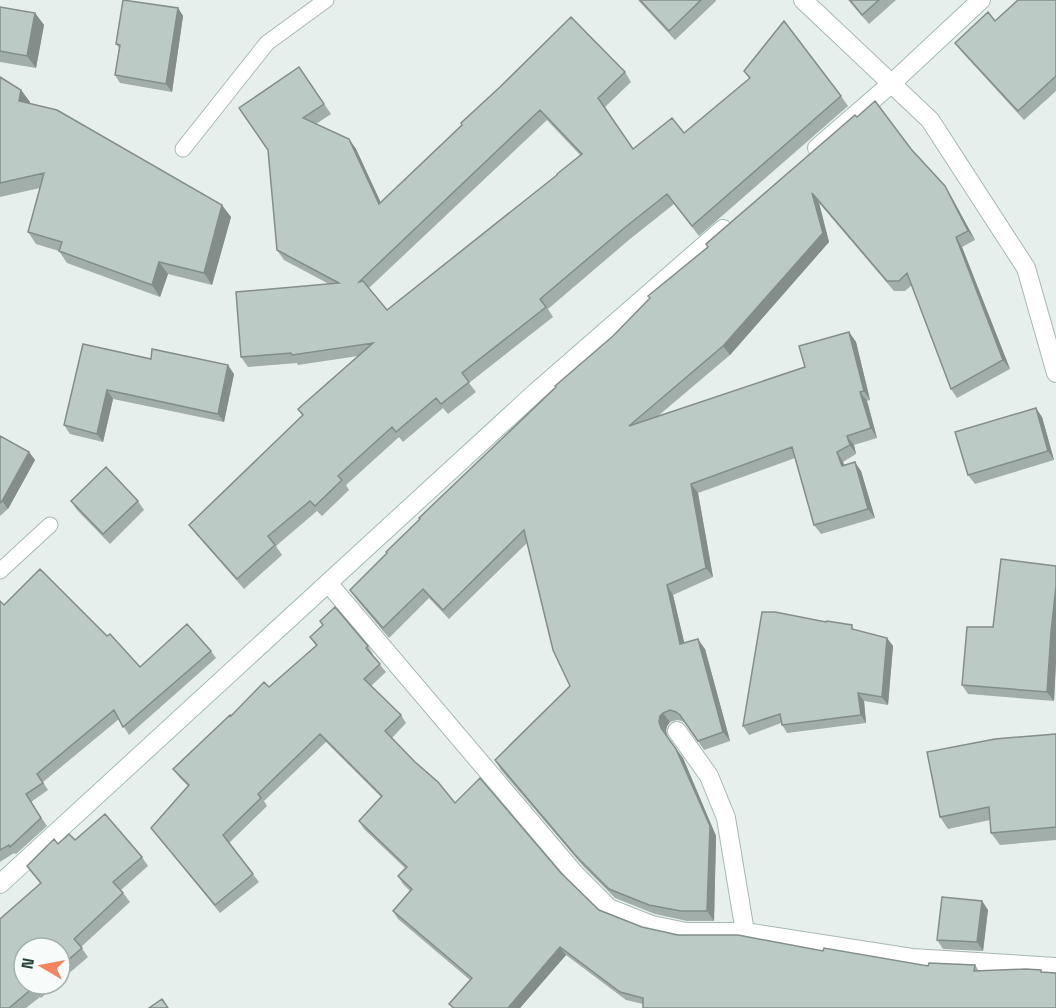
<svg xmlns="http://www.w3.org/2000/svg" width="1056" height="1008" viewBox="0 0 1056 1008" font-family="'Space Grotesk',sans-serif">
<rect width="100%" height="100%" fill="#e6efeb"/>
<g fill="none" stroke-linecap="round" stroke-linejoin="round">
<defs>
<path id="lane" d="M183,149L267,43L326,0
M0,571L50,525"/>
<path id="street" d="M803,0L930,120L1026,268L1056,373
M328,583L575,874L609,908L652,925L686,932H745L912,958L1056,967
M677,731L709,776L726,818L745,932"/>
<path id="secondary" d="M817,148L892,83L981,0
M0,884L536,392L723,229"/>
</defs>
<use href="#lane" stroke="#a8b8b2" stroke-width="17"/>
<use href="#street" stroke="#a8b8b2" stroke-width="20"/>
<use href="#secondary" stroke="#a4bbb3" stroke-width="20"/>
<use href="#lane" stroke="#fff" stroke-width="15"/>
<use href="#street" stroke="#fff" stroke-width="18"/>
<use href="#secondary" stroke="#fff" stroke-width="18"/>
</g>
<path fill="#a1aea9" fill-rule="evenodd" d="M638,0H716V1L675,40Z
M848,0H896L869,24Z
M1056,0V91L1024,120L962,52L955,43L995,21Z
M0,7L35,13L44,25L36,68L0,62Z
M178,8L183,16L172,92L120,83L115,75L119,48L116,44Z
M299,67L331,114L316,124L349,139L356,149L381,203L462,125L625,72L631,82L605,107L633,149L684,133L750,79L744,71L841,96L848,106L699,236L674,204L630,239L548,309L553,317L469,383L476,392L448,414L443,408L403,442L399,437L346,485L349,490L322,516L317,511L276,546L282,555L244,589L196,534L189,525L303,416L298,409L358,356L298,365L297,363L248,367L241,357L329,284L284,260L277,250ZM547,120L580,155L557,175L387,310L369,288Z
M0,77L21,90L30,102L29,103L231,217L212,285L168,274L160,297L67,263L59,251L36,244L28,232L40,188L0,197Z
M857,117L911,149L951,196L975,240L962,247L1010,369L957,398L951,389L912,285L905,291H894L819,203L829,242L730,355L658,416L805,367L849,332L856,342L870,400L867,401L877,438L854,445L856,454L843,462L844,465L861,471L875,518L821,534L814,525L795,458L698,493L713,577L673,595L684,643L705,649L730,741L704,750L686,724L682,721L677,720L670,722L667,726L666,731L668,737L683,758L716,836L714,921H687L655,914L615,898L583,866L501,770L495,760L570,686L527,543L449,619L429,598L389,638L357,600L350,590L613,336L708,247Z
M83,344L151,359L234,374L224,422L113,399L103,442L70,434L64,425Z
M1042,417L1054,460L975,484L968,475Z
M0,436L29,452L35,460L8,509L0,516Z
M71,501H138L144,510L110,544L77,510Z
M1056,566V661L1054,701L968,694L962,685L993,627Z
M0,601L4,605L107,636L140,667L211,651L216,658L129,735L119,719L43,782L48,790L31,802L47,826L16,854L14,853L0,862Z
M855,630L893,646L888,705L864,701L866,723L787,733L781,723L749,735L743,726Z
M310,637L368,646L373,654L372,655L386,672L371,686L401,715L406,723L392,738L455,803L561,873L599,910L642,927L678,935L823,951L928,966L975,965L979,971L643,1004L626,1000L566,955L520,1008H452L449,1004L470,980L398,919L393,911L410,891L403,884L398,876L405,868L364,829L359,821L381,797L326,742L264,801L267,806L229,843L259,882L220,913L151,828L188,786L179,777L173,769L231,716L269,687L316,646Z
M1056,734V840L1000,845L991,833L990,820L948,829L940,817Z
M75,840L142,857L148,866L121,890L130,902L81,947L88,957L60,981V948L24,984H57L41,998L40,997L26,1008H0L40,883L27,866L58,844Z
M982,901L988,910L983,951L943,949L937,940Z"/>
<path fill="#838d89" d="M178,8L183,16L172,92L166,84Z
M35,13L44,25L36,68L27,56Z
M21,90L30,102L28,113L19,101Z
M349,139L356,149L386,214L379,204Z
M945,186L951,196L975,240L968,231Z
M812,193L819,203L829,242L730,355L723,346Z
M222,205L231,217L212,285L204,273Z
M956,237L962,247L1010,369L1003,360Z
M159,262L168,274L160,297L152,285Z
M849,332L856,342L870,400L864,391Z
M228,365L234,374L224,422L218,414Z
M107,390L113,399L103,442L97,434Z
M860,392L867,401L877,438L871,428Z
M1036,408L1042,417L1054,460L1048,451Z
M847,436L854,445L856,454L850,445Z
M29,452L35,460L8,509L2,501Z
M837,452L843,462L849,475L842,466Z
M855,462L861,471L875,518L868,509Z
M691,484L698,493L713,577L706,568Z
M667,585L673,595L687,654L680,644Z
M1056,586V661L1054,701L1047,692L1051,632Z
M887,638L893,646L888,705L882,697Z
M698,639L705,649L730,741L723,732Z
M858,693L864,701L866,723L861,715Z
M663,713L670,722L667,726L666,731L668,738L661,728L659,722L660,716Z
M676,749L683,758L716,836L714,921L707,911Z
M982,901L988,910L983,951L977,942Z
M560,947L566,955L520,1008H508Z"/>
<path fill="#bbcac4" stroke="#838d89" stroke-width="1.5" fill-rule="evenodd" d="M123,0L178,8L166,84L115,75L120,45L116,44Z
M640,0H701L669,31Z
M850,0H879L862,15Z
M1018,0H1056V76L1018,111L955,43L988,12L995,21Z
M0,7L35,13L27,56L0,51Z
M571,17L625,72L598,98L633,149L672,118L684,133L750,78L744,71L784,21L841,96L692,226L667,194L623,229L540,299L546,307L462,373L469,382L441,404L436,398L396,432L392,427L338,476L342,480L315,506L310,501L268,536L275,545L237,579L189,525L303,415L298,409L373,343L292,355L291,353L241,357L236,292L339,283L277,250L268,150L239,108L299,67L324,104L303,118L349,139L379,204L462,125L461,123L500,87ZM540,110L582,154L557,174V175L387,310L363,281L359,282Z
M0,77L21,90L19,101L57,110L222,205L204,273L159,262L152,285L59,251L62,242L28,232L44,173L0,183Z
M875,101L911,149L945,186L968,231L956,237L1003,360L951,389L907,273L899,281H887L812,193L823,233L723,346L629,426L805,367L799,346L849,332L864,391L860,392L871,428L847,436L850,445L837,452L842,466L855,462L868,509L814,525L792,447L691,484L706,568L667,585L680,644L698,639L723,732L698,741L680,715L676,712L670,710L663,713L660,716L659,722L661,728L676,749L710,826L707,911H681L649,905L609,889L577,857L495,760L570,686L553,650L524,530L443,610L423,589L383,628L350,590L387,553L386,552L420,519L419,518L556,387L555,386L613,336L650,298L648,296L708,247L706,244L855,115L857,117Z
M83,344L151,359L152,349L228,365L218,414L107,390L97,434L64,425Z
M1036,408L1048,451L968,475L955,432Z
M0,436L29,452L2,501L0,503Z
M106,467L138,501L103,534L71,501Z
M1001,559L1056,566V586L1051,632L1047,692L962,685L967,627H993Z
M40,569L107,636L110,634L140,667L187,624L211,651L123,727L114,710L37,774L43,783L26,794L41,818L10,847L9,845L0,850V601L4,605Z
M335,607L368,646L366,648L380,664L364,679L401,715L385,731L415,762L438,782L455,803L480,778L561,873L599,910L642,927L678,935H738L823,951L824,948L928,966L929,963L975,965L974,971L1026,969L1041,970V972L1056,973V1008H643V998L620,992L560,947L508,1008H454L449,1004L472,978L393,911L412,889L398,876L407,867L359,821L382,796L320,734L258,794L261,798L223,835L253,874L215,905L151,828L189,785L173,769L230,715L231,716L264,682L269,687L317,645L310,637L323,625L320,621Z
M762,612H775L826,622L827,621L852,625V629L887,638L882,697L858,693L861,715L782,725L780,714L743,726Z
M1056,734V827L991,833L989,807L940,817L927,752L995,739Z
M105,814L142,857L113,882L123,893L74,939L82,948L60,967V948H24V984H40L35,988L34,987L9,1008H0V919L41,883L27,866L54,839L58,844L69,834L75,840Z
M942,897L982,901L977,942L937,940Z
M162,999L168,1008H149Z"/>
<g transform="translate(42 966) rotate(280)"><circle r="28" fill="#f7fbf9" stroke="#a3b1ad" stroke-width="1.5"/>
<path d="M0-4.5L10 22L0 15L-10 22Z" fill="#f4845f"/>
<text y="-9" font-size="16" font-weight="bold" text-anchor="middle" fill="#24423a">N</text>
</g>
</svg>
